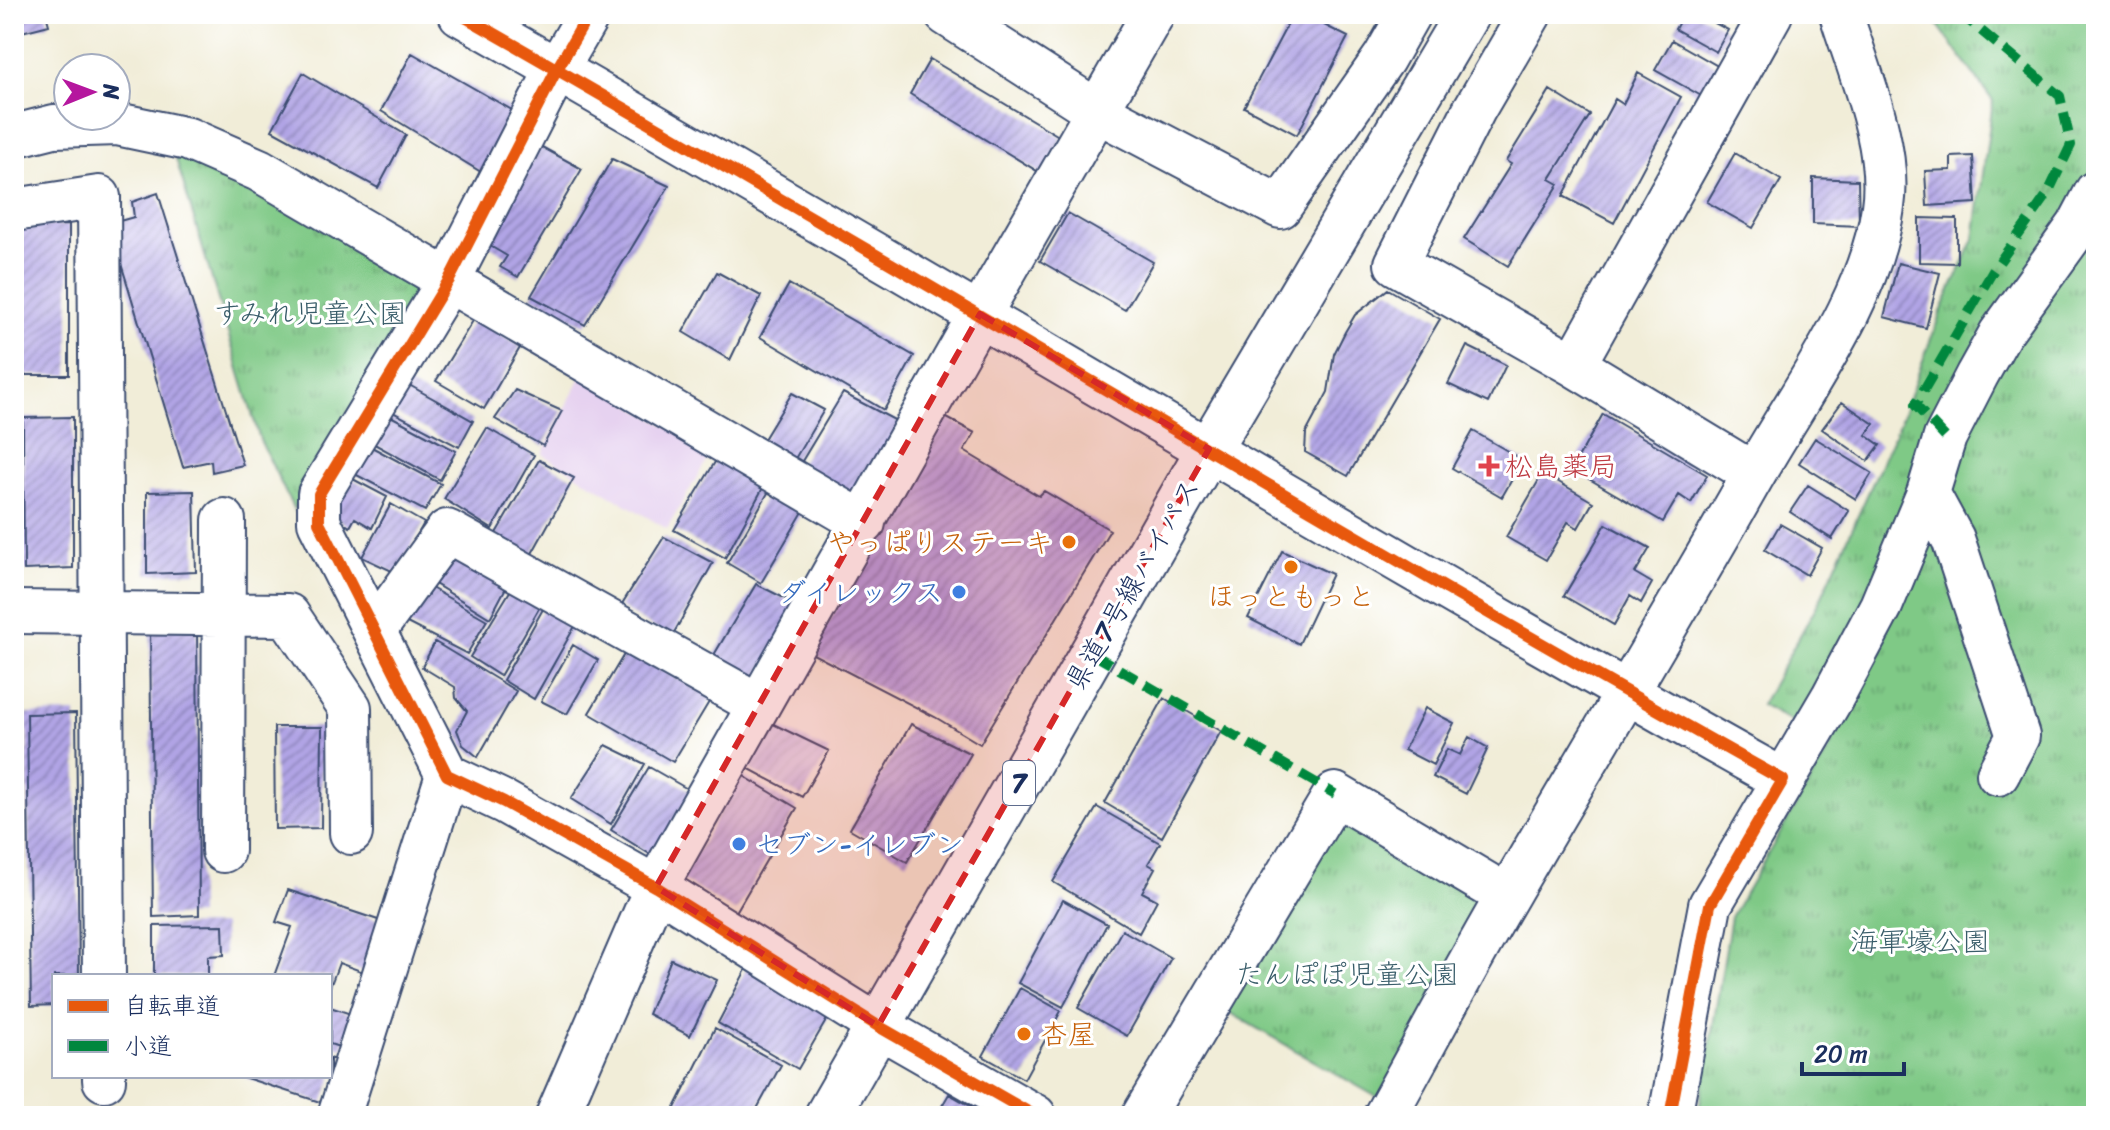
<svg xmlns="http://www.w3.org/2000/svg" width="2110" height="1130" viewBox="0 0 2110 1130" font-family="Sriracha,'Klee One',sans-serif">
<defs>
<pattern id="grass-tufts" width="24" height="20" patternUnits="userSpaceOnUse" patternTransform="scale(2)"><rect width="24" height="20" fill="#7fc986"/><path d="M3 7l-1-3M5 7V3M7 7l1-3M15 17l-1-3M17 17v-4M19 17l1-3" fill="none" stroke="#67a471"/></pattern>
<pattern id="building-hatch" width="6" height="6" patternUnits="userSpaceOnUse" patternTransform="scale(2)"><rect width="6" height="6" fill="#b1a4e5"/><path d="M-1 1l2-2M0 6l6-6M5 7l2-2" fill="none" stroke="#8f86bd"/></pattern>
</defs>
<rect width="100%" height="100%" fill="#fff"/>
<filter id="ink" filterUnits="userSpaceOnUse"><feTurbulence type="fractalNoise" baseFrequency=".0125" numOctaves="2"/><feDisplacementMap in="SourceGraphic" scale="16" xChannelSelector="R" yChannelSelector="G"/><feConvolveMatrix kernelMatrix="1 2 1 2 8 2 1 2 1" color-interpolation-filters="sRGB"/></filter>
<filter id="wash" filterUnits="userSpaceOnUse"><feTurbulence type="fractalNoise" baseFrequency=".006" numOctaves="4" result="noise"/><feDisplacementMap in="SourceGraphic" scale="32" xChannelSelector="R" yChannelSelector="G"/><feGaussianBlur stdDeviation="1.8" result="paint"/><feColorMatrix in="noise" values="0 0 0 0 0 0 0 0 0 0 0 0 0 0 0 0 0 1.4 0 .05"/><feComposite in="paint" operator="in"/></filter>
<g filter="url(#wash)">
<rect width="100%" height="100%" fill="#f1edd8"/>
<path fill="#e6d2f0" d="M582,375L711,453L667,529L542,454Z"/>
<path fill="url(#grass-tufts)" stroke="#4d7c72" stroke-width="2" d="M1930,14H2096V1116H1698L1731,917L1832,744L1761,705L1821,598L1900,422L1941,312L1974,239L1993,101Z
M174,152L241,175L408,270L415,299L294,510L260,440Z
M1349,822L1474,895L1482,918L1382,1100L1220,1007L1325,830Z"/>
<g id="blocks">
<path fill="url(#building-hatch)" d="M14,14H46L49,25L14,34Z
M1293,14H1329L1324,25L1348,37L1297,135L1244,107Z
M1683,14H1698L1728,30L1716,52L1675,29Z
M1672,40L1721,68L1705,98L1655,70Z
M412,53L517,113L486,175L381,111Z
M930,59L1062,138L1042,174L910,94Z
M303,73L406,135L378,188L272,130Z
M1638,73L1681,97L1614,223L1563,196L1615,99L1623,104Z
M1550,90L1590,115L1550,179L1559,184L1508,266L1464,239L1511,164L1506,161Z
M540,146L582,169L518,277L500,267L507,256L485,243Z
M1735,153L1781,180L1753,228L1707,202Z
M1973,156L1976,203L1927,206L1925,171L1951,170V157Z
M612,159L669,186L585,325L531,296Z
M1813,178L1858,180L1859,226L1813,224Z
M158,193L243,465L212,472L211,461L183,467L109,224L134,217L132,202Z
M1068,213L1153,262L1125,310L1040,261Z
M1919,218L1957,219V263L1919,262Z
M69,225V375H24L19,226Z
M1898,263L1940,273L1926,328L1884,317Z
M717,272L761,296L730,360L683,332Z
M789,284L914,356L884,410L760,337Z
M1388,289L1440,319L1348,476L1305,452L1306,433L1328,392L1334,354L1345,332L1355,315Z
M474,319L521,346L484,409L436,381Z
M1467,346L1506,365L1488,403L1448,384Z
M402,381L473,421L459,447L383,407Z
M515,390L562,411L543,446L495,419Z
M792,393L824,410L793,462L761,444Z
M843,393L902,424L858,504L799,466Z
M1842,402L1874,424L1866,435L1880,445L1868,461L1822,429Z
M383,412L456,451L440,480L367,440Z
M1603,414L1707,475L1691,503L1679,495L1663,522L1572,469Z
M73,417V568L24,570L23,418Z
M945,417L975,433L964,451L1039,496L1044,491L1110,530L980,744L935,717L811,653Z
M487,428L534,455L492,529L444,499Z
M1473,431L1523,460L1502,497L1452,468Z
M1815,438L1872,473L1856,499L1799,463Z
M366,444L441,484L425,511L351,472Z
M718,457L765,484L725,558L674,530Z
M539,460L574,478L530,557L495,535Z
M1543,473L1593,502L1578,528L1568,522L1546,560L1506,537Z
M349,477L387,497L372,528L355,518L350,527L336,518L334,501Z
M1808,485L1849,511L1832,539L1790,512Z
M772,486L807,505L761,583L727,563Z
M194,491L196,572L147,574V492Z
M391,504L424,523L396,573L362,557Z
M1606,524L1650,548L1635,573L1652,583L1641,603L1630,596L1614,625L1564,596Z
M1780,524L1822,548L1807,575L1765,550Z
M664,537L713,563L671,638L620,607Z
M461,549L511,578L490,618L427,579Z
M1282,551L1332,574L1299,644L1248,618Z
M515,583L545,598L500,676L470,657Z
M756,584L800,606L753,685L711,660Z
M426,585L487,620L467,654L405,622Z
M547,602L579,619L534,699L503,680Z
M150,624H197L199,915L153,917Z
M435,642L516,691L478,757L463,745L457,730L467,711L456,698L455,687L422,667Z
M573,645L598,660L567,714L541,701Z
M626,651L712,697L673,762L589,713Z
M1164,698L1221,731L1162,837L1105,803Z
M1425,708L1454,723L1433,765L1404,750Z
M76,713L79,976H54V1005L31,1006L27,714Z
M765,720L829,751L802,797L742,765Z
M911,724L971,754L907,862L850,829Z
M274,727H322L321,828L275,829Z
M1469,737L1488,748L1466,794L1433,777L1447,749L1460,755Z
M606,745L645,764L611,824L571,799Z
M649,767L691,791L653,856L611,830Z
M742,775L797,808L736,912L681,879Z
M1097,807L1160,843L1148,864L1155,868L1142,892L1157,900L1139,933L1053,882Z
M288,890L381,921L366,973L339,963L330,987V976H274L292,927L276,922Z
M1063,900L1107,924L1063,1007L1018,983Z
M223,925L224,955L208,956V976H154V926Z
M1122,930L1171,958L1127,1036L1078,1008Z
M671,959L717,980L690,1036L648,1014Z
M749,964L833,1009L798,1069L718,1023Z
M1020,988L1061,1011L1024,1079L983,1056Z
M330,1007L354,1015L342,1048L330,1044Z
M715,1028L781,1065L753,1116H671Z
M330,1058L338,1061L323,1103L243,1077L330,1076Z
M949,1094L988,1116H936Z"/>
</g>
</g>
<g filter="url(#ink)">
<use href="#blocks" fill-opacity="0" stroke="#3b4c70" stroke-width="2"/>
<g fill="none" stroke-linecap="round" stroke-linejoin="round">
<defs>
<path id="minor" d="M460,14C903,266 1338,532 1783,780
M589,14L557,69L449,280L319,494V522L447,775L504,802L656,887L878,1026L1035,1116
M946,14L1097,111L1280,207L1384,58L1409,14
M1530,14L1474,110L1396,264L1574,365
M14,136L54,126L117,124L188,139L259,170L864,523
M14,210L99,197L104,976
M1754,474L1574,365L1771,14
M1928,493L1953,539L2018,736L1998,774
M14,612L288,615L350,708L351,833
M375,630L447,531L759,705
M223,851L224,520
M104,1076V1080
M339,1116L447,775
M557,1116L656,887L968,335L1153,14
M1143,1116L1335,794L1507,896
M1385,1116C1426,1042 1466,966 1509,893C1590,754 1674,615 1754,474C1800,392 1870,302 1883,207C1892,146 1859,72 1841,14
M1670,1116L1710,905L1832,698L1881,606L1928,493L1945,437L1977,375L2000,334L2078,226L2096,192"/>
<path id="major" d="M827,1116L1209,449L1467,14"/>
</defs>
<use href="#minor" stroke="#3b4c70" stroke-width="46"/>
<use href="#major" stroke="#3b4c70" stroke-width="48"/>
<use href="#minor" stroke="#fff" stroke-width="42"/>
<use href="#major" stroke="#fff" stroke-width="44"/>
<path stroke="#00873e" stroke-width="10" stroke-dasharray="20 10" stroke-linecap="butt" d="M1945,437L1915,405L1993,271L2047,195L2071,145L2060,96L1961,14
M1093,654L1335,794"/>
<defs>
<path id="cycleway" d="M460,14C903,266 1338,532 1783,780L1710,905L1670,1116
M589,14L557,69L449,280L319,494V522L447,775L504,802L656,887L878,1026L1035,1116"/>
</defs>
<use href="#cycleway" stroke="#fff" stroke-width="17"/>
<use href="#cycleway" stroke="#e8590c" stroke-width="12"/>
</g>
</g>
<path fill="#d62828" fill-opacity="0.2" stroke="#d62828" stroke-width="6" stroke-dasharray="16 10" stroke-linejoin="round" d="M980,314L1209,449L878,1026L656,887Z"/>
<path fill="#e0444e" stroke="#fff" stroke-width="3" d="M1485 454h8v8h8v8h-8v8h-8v-8h-8v-8h8z"/>
<g fill="#e8710a" stroke="#fff" stroke-width="3">
<circle cx="1069" cy="542" r="8"/>
<circle cx="1291" cy="567" r="8"/>
<circle cx="1024" cy="1034" r="8"/>
</g>
<g fill="#3f7fe0" stroke="#fff" stroke-width="3">
<circle cx="959" cy="592" r="8"/>
<circle cx="739" cy="844" r="8"/>
</g>
<g text-anchor="middle" stroke-width="6" stroke-linejoin="round" paint-order="stroke">
<rect fill="#fff" stroke="#5f6d8e" stroke-width="2" x="1003" y="761" width="32" height="44" rx="6"/>
<g font-size="26" font-weight="bold" fill="#1b2f5e">
<text x="1019" y="792">7</text>
</g>
<g font-size="28" fill="#395d6a" stroke="#fff">
<text x="310" y="323">すみれ児童公園</text>
<text x="1920" y="951">海軍壕公園</text>
<text x="1347" y="984">たんぽぽ児童公園</text>
</g>
<g font-size="28" fill="#be3a42" stroke="#fff" text-anchor="start">
<text x="1505" y="476">松島薬局</text>
</g>
<g font-size="28" fill="#c56008" stroke="#fff" text-anchor="end">
<text x="1053" y="552">やっぱりステーキ</text>
<text x="1291" y="606" text-anchor="middle">ほっともっと</text>
<text x="1040" y="1044" text-anchor="start">杏屋</text>
</g>
<g font-size="28" fill="#1b2f5e" stroke="#fff">
<text transform="translate(1132 584) rotate(-60)" y="10">県道7号線バイパス</text>
</g>
<g font-size="28" fill="#366cbe" stroke="#fff" text-anchor="end">
<text x="943" y="602">ダイレックス</text>
<text x="755" y="854" text-anchor="start">セブン-イレブン</text>
</g>
</g>
<rect width="2110" height="1130" fill="none" stroke="#fff" stroke-width="48"/>
<rect x="52" y="974" width="280" height="104" fill="#ffffff" stroke="#a4acbf" stroke-width="2"/>
<rect x="68" y="1000" width="40" height="12" fill="#e8590c" stroke="#a4acbf" stroke-width="2"/>
<text x="124" y="1014" font-size="24" fill="#1b2f5e">自転車道</text>
<rect x="68" y="1040" width="40" height="12" fill="#00873e" stroke="#a4acbf" stroke-width="2"/>
<text x="124" y="1054" font-size="24" fill="#1b2f5e">小道</text>
<g transform="translate(92 92) rotate(89)"><circle r="38" fill="#ffffff" stroke="#a4acbf" stroke-width="2"/>
<path d="M0-6L14 30L0 20L-14 30Z" fill="#b5179e"/>
<text y="-12" font-size="22" font-weight="bold" text-anchor="middle" fill="#1b2f5e">N</text>
</g>
<path d="M1802 1062v12h102v-12" fill="none" stroke="#1b2f5e" stroke-width="4"/>
<text x="1814" y="1062" font-size="24" fill="#1b2f5e" stroke="#ffffff" stroke-width="6" paint-order="stroke">20 m</text>
</svg>
